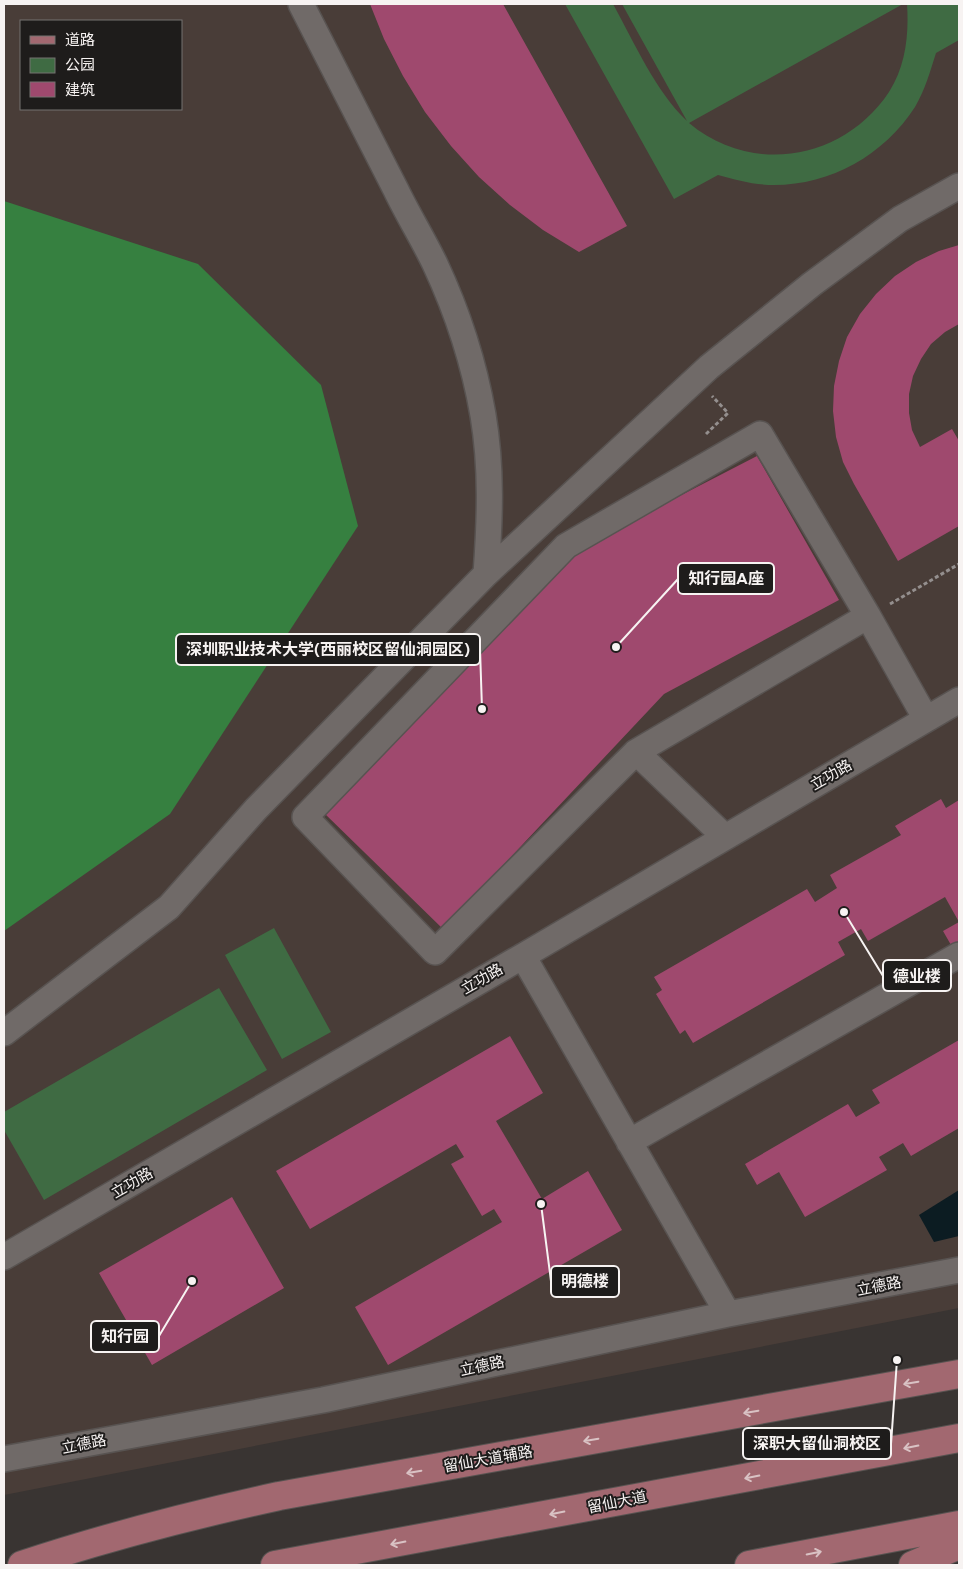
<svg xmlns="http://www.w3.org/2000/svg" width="963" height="1569" viewBox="0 0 963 1569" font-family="Figtree,'Noto Sans SC',sans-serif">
<rect width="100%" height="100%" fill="#393432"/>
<path fill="#493d38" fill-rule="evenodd" d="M4,4H959V1308L4,1495ZM21,21H181V109H21Z"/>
<path fill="#3f6b43" d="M565,4H613C634,42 656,92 687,121L622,4H903L689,123C752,176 844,160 889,92C906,65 909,34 907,4H959V40L936,53C930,72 925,90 915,107C884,155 831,185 774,185C754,185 736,180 718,175L674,199Z
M274,928L331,1032L282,1059L225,955Z
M219,988L267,1070L44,1200L4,1130V1112Z"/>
<path fill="#368040" d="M4,201L198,264L321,385L358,526L170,814L4,931Z"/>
<path fill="#0c1c22" d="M959,1190V1236L934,1242L919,1215Z"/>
<path fill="#9f496e" d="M370,4H503L627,226L579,252L543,230L510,205L479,177L451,146L425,112L403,76L384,39Z
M959,245V324L945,332L931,344L921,359L913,376L909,394V413L912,430L920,447L952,429L959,441V526L898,561L854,484L843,462L836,437L833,411L834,386L839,361L847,337L860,314L876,294L895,276L916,262L939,251Z
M757,456L839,600L664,694L443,929L323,812L571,552Z
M941,799L946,808L959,800V922L945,897L868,941L861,929L838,942L845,955L693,1043L685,1030L680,1034L656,994L662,990L654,977L807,889L815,902L837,888L830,875L901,835L895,826Z
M959,922V959L943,931Z
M510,1036L543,1093L496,1121L542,1199L588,1171L622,1230L388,1365L355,1307L502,1222L494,1209L482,1216L451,1164L464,1157L456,1144L310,1229L276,1171Z
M959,1040V1128L911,1156L903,1143L879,1157L887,1170L805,1217L779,1172L757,1185L745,1164L848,1104L856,1117L880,1103L872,1090Z
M232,1197L284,1288L152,1365L99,1273Z"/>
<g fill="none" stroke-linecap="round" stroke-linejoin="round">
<defs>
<path id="minor" d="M301,4C333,66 364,128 396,190C408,215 423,239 435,264C457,311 474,363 483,415C492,468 490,520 486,574
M868,616L636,752L435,952L305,817L566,546L760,434L868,616L926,719
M636,752L725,837
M523,956L728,1314
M4,1033L169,907L256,809L486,574L709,367L812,284L900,219L959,186
M629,1142L959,955
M4,1257L523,956L959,700
M4,1459L323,1400L728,1314L959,1270"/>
<path id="major" d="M22,1565C107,1537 192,1515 279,1496L959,1374
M275,1565L959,1438
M749,1565L959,1525
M913,1565L959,1545"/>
</defs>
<use href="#minor" stroke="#585351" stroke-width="28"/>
<use href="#major" stroke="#585351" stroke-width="30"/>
<path stroke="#948f8e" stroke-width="3" stroke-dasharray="4 2.5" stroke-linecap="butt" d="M706,434L728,413L712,396
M890,604L959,564"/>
<use href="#minor" stroke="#706a68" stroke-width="25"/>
<use href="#major" stroke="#a26870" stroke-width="28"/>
</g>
<defs><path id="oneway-shaft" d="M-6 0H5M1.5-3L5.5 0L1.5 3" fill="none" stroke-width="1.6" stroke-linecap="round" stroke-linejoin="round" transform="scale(1.25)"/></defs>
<g stroke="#d9c2c4">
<use href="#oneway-shaft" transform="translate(911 1383) rotate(170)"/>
<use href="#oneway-shaft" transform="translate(751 1412) rotate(170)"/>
<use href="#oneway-shaft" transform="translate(591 1440) rotate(170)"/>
<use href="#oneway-shaft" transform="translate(911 1447) rotate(169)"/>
<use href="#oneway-shaft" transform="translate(414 1472) rotate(170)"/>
<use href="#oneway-shaft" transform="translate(752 1477) rotate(169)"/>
<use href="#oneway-shaft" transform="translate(557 1513) rotate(169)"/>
<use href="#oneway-shaft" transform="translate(398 1543) rotate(169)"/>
<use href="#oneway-shaft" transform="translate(814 1553) rotate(-11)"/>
</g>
<g text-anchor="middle" stroke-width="4" stroke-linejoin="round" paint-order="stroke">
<g font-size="15" fill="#f7f3f2" stroke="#1e1c1b">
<text transform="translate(831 775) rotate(-30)" y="5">立功路</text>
<text transform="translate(482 979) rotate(-30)" y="5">立功路</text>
<text transform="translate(132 1183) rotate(-30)" y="5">立功路</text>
<text transform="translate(879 1286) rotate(-11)" y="5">立德路</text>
<text transform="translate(482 1366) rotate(-12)" y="5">立德路</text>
<text transform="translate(84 1444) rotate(-11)" y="5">立德路</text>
<text transform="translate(488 1459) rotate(-10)" y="5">留仙大道辅路</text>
<text transform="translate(617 1502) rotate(-11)" y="5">留仙大道</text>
</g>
</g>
<path fill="none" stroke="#f7f3f2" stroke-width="2" d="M616 647L678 579M482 709L480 649M844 912L883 976M541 1204L551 1281M192 1281L159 1336M897 1360L891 1444"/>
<g fill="#f7f3f2" stroke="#1e1c1b" stroke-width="2">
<circle cx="616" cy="647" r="5"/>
<circle cx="482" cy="709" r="5"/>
<circle cx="844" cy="912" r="5"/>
<circle cx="541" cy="1204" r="5"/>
<circle cx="192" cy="1281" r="5"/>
<circle cx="897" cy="1360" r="5"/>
</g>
<g fill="#1e1c1b" stroke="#f7f3f2" stroke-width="2">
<rect x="678" y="563" width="96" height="31" rx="5"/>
<rect x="176" y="634" width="304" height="31" rx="5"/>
<rect x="883" y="960" width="68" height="31" rx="5"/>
<rect x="551" y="1266" width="68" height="31" rx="5"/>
<rect x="91" y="1321" width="68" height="31" rx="5"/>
<rect x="743" y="1428" width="148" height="31" rx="5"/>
</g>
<g font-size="16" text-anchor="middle" font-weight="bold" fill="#f7f3f2">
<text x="726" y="584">知行园A座</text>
<text x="328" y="655">深圳职业技术大学(西丽校区留仙洞园区)</text>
<text x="917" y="982">德业楼</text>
<text x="585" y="1287">明德楼</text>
<text x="125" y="1342">知行园</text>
<text x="817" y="1449">深职大留仙洞校区</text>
</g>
<rect width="963" height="1569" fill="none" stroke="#f7f3f2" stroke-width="10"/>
<rect x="20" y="20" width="162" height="90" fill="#1e1c1b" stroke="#757271"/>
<rect x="30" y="36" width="25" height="8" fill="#a26870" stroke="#757271"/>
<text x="65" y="45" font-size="15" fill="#f7f3f2">道路</text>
<rect x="30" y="58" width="25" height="15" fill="#3f6b43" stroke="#757271"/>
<text x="65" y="70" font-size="15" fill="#f7f3f2">公园</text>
<rect x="30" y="82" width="25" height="15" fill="#9f496e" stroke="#757271"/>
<text x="65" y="95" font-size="15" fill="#f7f3f2">建筑</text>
</svg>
